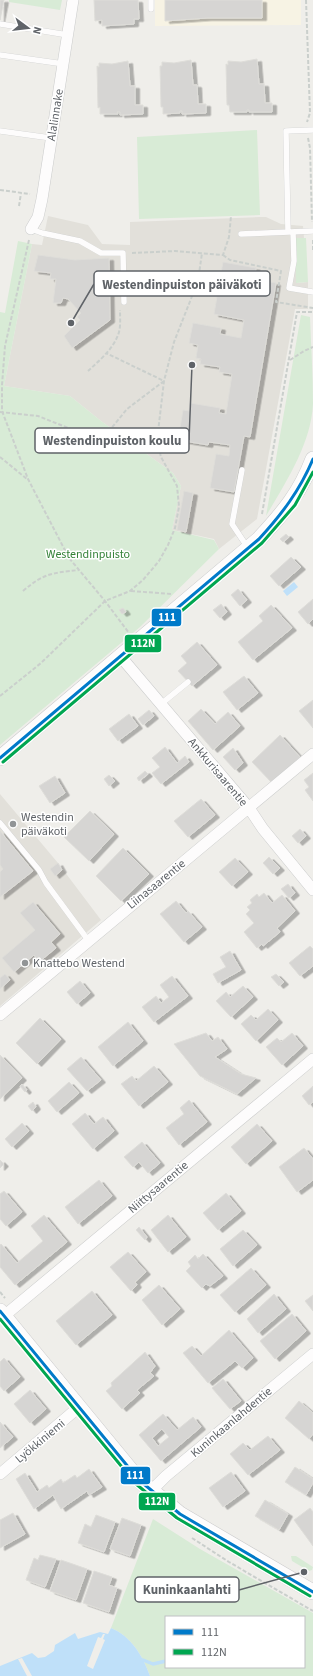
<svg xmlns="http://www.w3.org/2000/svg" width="313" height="1676" viewBox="0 0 313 1676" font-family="'Source Sans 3',sans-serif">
<defs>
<filter id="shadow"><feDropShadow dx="4.5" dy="2.5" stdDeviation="0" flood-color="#0004"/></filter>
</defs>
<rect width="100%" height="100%" fill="#efeeea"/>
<path fill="#f7f3e4" d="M155,0H301V25L155,26Z"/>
<path fill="#e2e0da" d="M48,216L88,225L102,244L130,245V222L260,217H266L281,224L303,226L304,238H295L297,283L308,282V309H295L257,519L219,549L214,539L172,530L181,486L173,473L101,421L70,396L4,386L32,244L42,245Z
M0,794L58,863L101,920L0,1006Z"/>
<path fill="#d8ebd6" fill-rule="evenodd" d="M9,0H62L60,10L9,2Z
M257,130L260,215L139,219L137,137Z
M295,238H306L308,282L296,283Z
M18,241L32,244L4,386L70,396L101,421L173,473L181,486L172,530L214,540L219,549L140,627L0,745V312L5,313Z
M301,315L310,317C311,346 313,375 313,404C311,444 286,482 266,516Z
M153,1519L200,1549L313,1613V1676H150C143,1656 131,1636 111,1628ZM166,1617H304V1667H166Z
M291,1556H296L313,1567L312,1570L309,1571L292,1561Z"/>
<path fill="#bfe0f9" d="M294,582L298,587L287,596L283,591Z
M111,1628C131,1636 143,1656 150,1676H0V1666L32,1653L38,1658L45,1657L54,1651L55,1645L75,1633L78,1639L100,1632L108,1634Z"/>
<path fill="#efeeea" d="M103,1634H105L103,1639L105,1640L93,1669L87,1666L98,1637L101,1638Z
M22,1658L32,1676H27L18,1659Z"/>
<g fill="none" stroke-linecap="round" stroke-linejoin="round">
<path stroke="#bfe0f9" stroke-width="3.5" d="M143,1660L153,1664L166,1661"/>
</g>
<path fill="#d6d5d3" stroke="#deddd9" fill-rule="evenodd" filter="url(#shadow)" d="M0,0H4L0,20Z
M94,0H138L139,19H134V24L102,26V20L95,21Z
M165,0H262V18H207L165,21Z
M257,59L259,84H264L265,103H272V112H249V110H247V112H230L229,105H227L226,64L228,65V61L241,62Z
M191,60L193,85H197L198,104H206V113L182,114V111H180V113L163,114V107H161L160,66H162V62L174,63Z
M128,61L130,86H135V105H143V114L120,115V112H117L118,114H100V107L98,108L97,66L99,67V63L112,64Z
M38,255L75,260L109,258L110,320L72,348L64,336L80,320L77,317L81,313L68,299L63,298L61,303H53L56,279H50L51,273L34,271Z
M223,262L256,268L254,279L276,283L250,437L244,436L234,492L210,488L216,454L229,456L230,445L209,442L208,445L178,440L183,410L189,411L190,403L220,408L219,413L226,414L232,374L219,372L220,367L200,364L201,359L196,358L198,345L189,343L193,323L221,328L220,334L241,338L244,320L214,314Z
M184,491L193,493L186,532L177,530Z
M286,534L289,537L283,542L280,539Z
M291,557L301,567L279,586L270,576Z
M238,589L247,600L240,606L231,595Z
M313,599V619L308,624L298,612Z
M221,604L227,612L220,618L213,610Z
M271,605L292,628L253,660L238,642L263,621L259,616Z
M123,608L126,612L122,614L119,610Z
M197,642L217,665L192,686L178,671L187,663L181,656Z
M244,676L258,693L237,710L223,692Z
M313,700V728L299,711Z
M201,709L215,724L228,712L240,726L213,750L188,721Z
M149,710L154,716L143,725L138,719Z
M129,714L138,726L118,741L109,729Z
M280,735L300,757L272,783L252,762Z
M165,747L177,763L185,756L189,762L161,784L152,773L160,767L152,758Z
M233,748L243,763L235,770L223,757Z
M145,771L148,774L139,781L137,778Z
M313,773V801L305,790L309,787L304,780Z
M109,775L115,781L109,786L104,779Z
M55,776L65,793L50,803L39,786Z
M201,799L215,815L188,837L174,821Z
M90,811L114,834L89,861L64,837Z
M300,829L306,836L298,843L292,836Z
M0,831L33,871L0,897V872L3,869L0,865Z
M123,848L149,874L121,901L96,876Z
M269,857L280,868L273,874L263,863Z
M235,858L248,872L232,886L219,872Z
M58,863L62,870L55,876L50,869Z
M288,884L295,893L289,898L281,889Z
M264,893L272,903L282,895L295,911L277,928L280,932L263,946L262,944L257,948L244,932L254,923L246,914L250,910L247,907L252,903L250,900L257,894L259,897Z
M176,901L186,913L188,911L202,927L184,942L160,914Z
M33,902L60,934L51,942L56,948L39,962L34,955L14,972L2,958L35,930L20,913Z
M310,946L313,949V966L300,976L289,963Z
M230,951L241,970L218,983L213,974L226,967L220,957Z
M5,974L10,980L0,989V978Z
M276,974L284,982L279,986L271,977Z
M172,976L188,996L154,1022L142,1007L156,996L161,1003L169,997L160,985Z
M80,981L90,993L77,1004L67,992Z
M243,986L253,997L231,1017L216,1001L226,992L230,997Z
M268,1009L278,1020L256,1041L241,1024L251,1015L256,1020Z
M40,1018L61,1039L37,1064L16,1043Z
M128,1022L143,1041L113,1066L98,1047Z
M206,1033L212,1041L218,1037L227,1049L215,1057L241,1074L256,1078L237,1094L200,1076L174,1044Z
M292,1033L303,1046L282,1065L266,1047L277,1038L281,1042Z
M0,1055L22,1078L0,1099Z
M81,1057L101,1080L87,1091L67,1069Z
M154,1066L168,1082L139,1106L121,1084L132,1076L136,1081Z
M69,1082L79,1093L57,1112L48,1101Z
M22,1084L27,1090L25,1092L20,1086Z
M313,1086V1102L309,1105L302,1096Z
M189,1100L207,1122L179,1145L166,1128L184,1114L180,1108Z
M33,1102L36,1107L32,1111L28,1106Z
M85,1113L94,1124L103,1117L114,1131L93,1149L72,1124Z
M22,1123L29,1131L12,1147L5,1139Z
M257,1124L272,1141L246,1164L231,1147Z
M142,1142L160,1163L148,1173L139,1162L133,1167L124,1157Z
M304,1148L313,1159V1180L297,1192L279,1167Z
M0,1160L4,1164L0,1168Z
M99,1180L112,1196L78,1224L65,1207Z
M4,1191L22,1212L6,1226L0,1219V1194Z
M226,1193L241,1211L218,1230L203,1213Z
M44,1215L67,1242L15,1285L0,1267V1245L1,1244L17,1263L43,1241L31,1226Z
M168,1215L186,1237L168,1252L151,1230Z
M139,1227L147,1237L145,1240L136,1230Z
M243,1230L257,1245L233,1266L220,1249Z
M128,1252L146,1272L135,1282L137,1285L131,1291L110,1267Z
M203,1254L223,1276L210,1286L206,1284L202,1288L186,1271L191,1266L188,1262L195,1255L198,1259Z
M251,1268L266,1285L235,1312L220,1295Z
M159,1285L180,1309L162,1325L142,1300Z
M92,1291L112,1315L76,1345L56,1321Z
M274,1294L286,1309L258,1333L247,1319Z
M313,1295V1311L305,1301Z
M292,1314L306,1331L275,1359L260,1341Z
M229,1330L253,1358L242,1368L235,1361L208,1383L183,1353L192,1346L201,1356Z
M145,1352L155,1366L150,1373L154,1376L137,1390L140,1393L122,1409L106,1391L112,1386L111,1383Z
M4,1358L20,1377L4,1391L0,1386V1362Z
M223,1379L241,1401L230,1409L212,1388Z
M30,1390L46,1409L30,1423L14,1404Z
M299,1401L313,1413V1434L309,1439L285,1418Z
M163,1414L177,1430L193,1417L201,1427L161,1461L139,1435ZM162,1429L169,1437L158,1446L152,1438Z
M0,1422L13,1437L0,1448Z
M268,1436L280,1450L248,1475L230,1454L243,1443L250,1450Z
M295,1467L313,1479V1483L306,1495L285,1482Z
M89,1469L102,1487L89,1495L87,1491L61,1509L53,1495L34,1509L16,1479L25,1473L37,1492L47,1485L49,1488L61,1479L63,1483L75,1475L77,1478Z
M231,1472L245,1491L223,1507L209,1488Z
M265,1500L288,1514L279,1530L255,1516Z
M310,1508L313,1512V1546L294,1520Z
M13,1513L25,1534L0,1548V1520Z
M96,1515L115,1522L104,1552L78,1543L85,1524L91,1527Z
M122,1518L141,1525L130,1556L110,1549Z
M40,1555L56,1559L45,1587L26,1580L34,1558L38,1560Z
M61,1560L87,1569L76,1600L50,1591Z
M94,1571L112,1577L109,1585L117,1588L109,1612L83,1603Z"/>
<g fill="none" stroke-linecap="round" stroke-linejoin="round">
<defs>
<path id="lane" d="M151,0V9
M0,24L68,35
M0,55L64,64
M0,131L51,138
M31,229L42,233L80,241L101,253H123L124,302
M288,232L286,131L313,130
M293,232L294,261L289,288L313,292
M241,234L313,231
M242,470L232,524L248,548
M161,704L188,682
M0,823L39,870L46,883L88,940"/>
<path id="street" d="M31,229L38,217L42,199L73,0
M121,657L249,808L263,829L313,890
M0,1015L313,754
M4,1316L313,1059
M0,1474L79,1407
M151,1491L166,1476L313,1354"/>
<path id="secondary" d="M0,758L259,539C284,512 300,493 313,459
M0,1311L139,1480L180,1514L313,1592"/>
</defs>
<use href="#lane" stroke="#cbcccc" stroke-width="6"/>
<use href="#street" stroke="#cbcccc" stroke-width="12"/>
<use href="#secondary" stroke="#cacacb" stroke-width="16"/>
<path stroke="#cacfcc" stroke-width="2" stroke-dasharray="4 2" stroke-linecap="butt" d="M306,0L310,113L307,122
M308,138L310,148L312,222
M0,190L30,194
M19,206L21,193
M29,240L5,346L2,385V411L28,479L69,558L105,601L129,633
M313,240V252
M132,253L175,251L223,255L229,237L231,216
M223,255L230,260L281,271L276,302L313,308
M290,360L304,351L313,347
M88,371C99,361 113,349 118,335C121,328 120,318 120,310
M0,412L38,416L81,433L105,436L127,409L164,381L106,353
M0,457L27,479
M262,514L297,312H313
M23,591C44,573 52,573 79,570
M131,591L172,594
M0,696L41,663L105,601L130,591L143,580L159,561L168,545L175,528L179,507L177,486L161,457L159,449L158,432L164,381L174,342L198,281L202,253
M0,1292L5,1298
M192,1538L229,1562L313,1611"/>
<use href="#lane" stroke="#fdfcfc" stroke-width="5.5"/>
<use href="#street" stroke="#fdfcfc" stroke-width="11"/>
<use href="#secondary" stroke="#fdfcfc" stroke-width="15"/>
<defs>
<path id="bus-1" d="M0,758L259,539C282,514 300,490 313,459
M0,1311L139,1480L180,1514L313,1592"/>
<path id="bus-2" d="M3,762L262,543L295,505L313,472
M0,1319L136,1484L177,1518L310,1596"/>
</defs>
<use href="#bus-1" stroke="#fff" stroke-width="6"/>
<use href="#bus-2" stroke="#fff" stroke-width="6"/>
<use href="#bus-1" stroke="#007ac9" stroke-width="3"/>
<use href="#bus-2" stroke="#00a651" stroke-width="3"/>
</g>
<g fill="#919496" stroke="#fff" stroke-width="1.5">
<circle cx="13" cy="824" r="4"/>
<circle cx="25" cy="963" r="4"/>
</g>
<g text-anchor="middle" stroke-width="3" stroke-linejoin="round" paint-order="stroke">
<g font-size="12" fill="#5f6368" stroke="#fff">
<text transform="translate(55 115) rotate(-81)" y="4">Alalinnake</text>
<text transform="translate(218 772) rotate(50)" y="4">Ankkurisaarentie</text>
<text transform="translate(156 884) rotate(-39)" y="4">Liinasaarentie</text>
<text transform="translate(158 1187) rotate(-40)" y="4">Niittysaarentie</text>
<text transform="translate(231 1422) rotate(-40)" y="4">Kuninkaanlahdentie</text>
<text transform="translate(40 1441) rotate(-40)" y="4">Lyökkiniemi</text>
</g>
<g font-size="12" fill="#348238" stroke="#fff">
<text x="88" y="558">Westendinpuisto</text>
</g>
<g font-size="12" fill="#5f6368" stroke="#fff" text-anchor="start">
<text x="21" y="821">Westendin<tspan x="21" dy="14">päiväkoti</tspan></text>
<text x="33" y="967">Knattebo Westend</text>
</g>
</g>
<path fill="none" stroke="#5f6368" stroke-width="1.5" d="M71 323L94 284M192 365L189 440M304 1572L239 1590"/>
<g fill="#5f6368" stroke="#fff" stroke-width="1.5">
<circle cx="71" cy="323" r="4"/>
<circle cx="192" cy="365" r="4"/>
<circle cx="304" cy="1572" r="4"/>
</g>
<g fill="#fff" stroke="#5f6368" stroke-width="1.5">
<rect x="94" y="271" width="176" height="25" rx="4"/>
<rect x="35" y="428" width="154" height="25" rx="4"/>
<rect x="135" y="1577" width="104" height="25" rx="4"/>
</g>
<g font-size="13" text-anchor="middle" font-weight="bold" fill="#5f6368">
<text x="182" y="289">Westendinpuiston päiväkoti</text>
<text x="112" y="445">Westendinpuiston koulu</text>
<text x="187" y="1594">Kuninkaanlahti</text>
</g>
<g stroke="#fff" stroke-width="1.5">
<rect x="151" y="608" width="31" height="19" rx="4" fill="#007ac9"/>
<rect x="124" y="634" width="38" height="19" rx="4" fill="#00a651"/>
<rect x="120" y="1466" width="31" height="19" rx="4" fill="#007ac9"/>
<rect x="138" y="1492" width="38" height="19" rx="4" fill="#00a651"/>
</g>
<g font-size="11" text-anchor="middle" font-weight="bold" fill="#fff">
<text x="167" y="621">111</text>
<text x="143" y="647">112N</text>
<text x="135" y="1479">111</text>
<text x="157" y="1505">112N</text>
</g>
<rect x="165" y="1616" width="140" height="52" fill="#ffffff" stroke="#bfc1c3"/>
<rect x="173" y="1629" width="20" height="6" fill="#007ac9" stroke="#bfc1c3"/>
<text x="201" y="1636" font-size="12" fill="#5f6368">111</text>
<rect x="173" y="1649" width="20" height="6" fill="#00a651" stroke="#bfc1c3"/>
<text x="201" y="1656" font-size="12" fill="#5f6368">112N</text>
<g transform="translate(28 28) rotate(105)" stroke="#ffffff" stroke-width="3" paint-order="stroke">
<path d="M0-3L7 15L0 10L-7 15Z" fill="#5f6368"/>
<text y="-6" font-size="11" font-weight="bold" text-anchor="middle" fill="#5f6368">N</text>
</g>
</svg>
